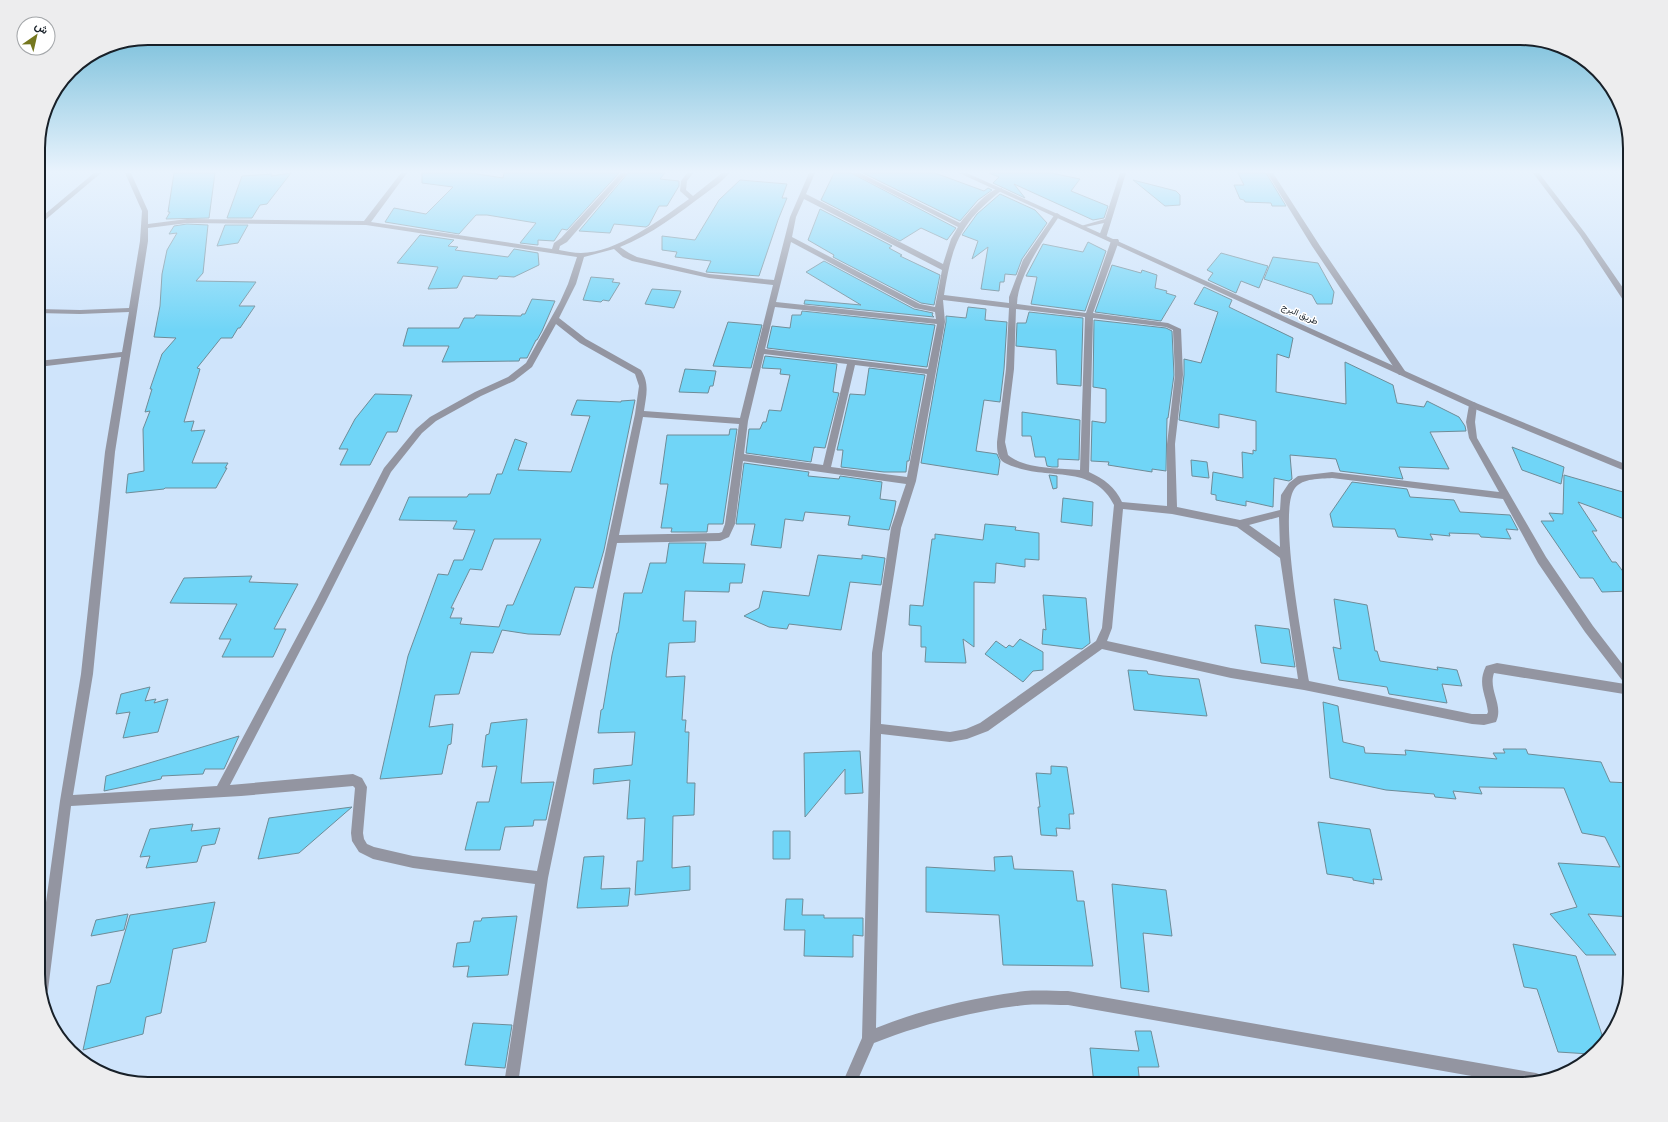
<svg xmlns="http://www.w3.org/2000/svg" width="1668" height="1122" viewBox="0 0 1668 1122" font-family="Raleway,Vazirmatn,sans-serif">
<rect width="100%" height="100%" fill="#cfe4fb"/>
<path fill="#70d5f7" stroke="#6e8c98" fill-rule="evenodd" d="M174,173H215L209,218L166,219L170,212H168Z
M291,173L267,204L260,205L252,218H227L242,176L272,174L271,176Z
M422,173H471L503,178L504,173H619L567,230L562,229L554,241L538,240V245L520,243L536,223L487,215H476L459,234L385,222L394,208L426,214L453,187L422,183Z
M628,173H665L660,179L679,181V186L667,206H659L649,225L646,227L614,224L610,233L579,231Z
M834,173H851L956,228L947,240L921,228L900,241L821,200Z
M863,173H935L984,191L988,188L992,190L978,200L960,221Z
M989,173H1051L1080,179L1071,191L1108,206L1104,218L1093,220L1014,184L1025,198L993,183L999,177Z
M1238,173H1266L1286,206H1272L1271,203L1245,202L1244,200L1240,199L1234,185H1244Z
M740,180L787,184L782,198H787L778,220L759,276L706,272L711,261L675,257L677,252L662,250V236L695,240L719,200Z
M1133,180L1176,191L1180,195V205L1165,206Z
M1000,194L1035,210L1047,223L1022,259L1016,275L1005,274L1004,282H1000L999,291L981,289L988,247L972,259L978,241L962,235L977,214Z
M820,209L892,246L889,248L902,255L900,256L940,275L934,305L921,303L833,257L834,255L808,240Z
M187,224L208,225L203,273L196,281L256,282L239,306H255L240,328H238L232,338H221L197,368L200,369L184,422L194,421L191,431L205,430L192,463H228L225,468H227L216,488H165L164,489L126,493L128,474L144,471L143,429L150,411L145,412L152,389H150L162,354L176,338L154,337L160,306L162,274L167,250L177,233L169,234L174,226Z
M225,225H248L238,243L217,246Z
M420,235L454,240L448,246L458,247L455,250L508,257L514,249L538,253L539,265L514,277L499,276L497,279L463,276L457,288L428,289L438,267L397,263Z
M1088,242L1106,251L1085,311L1031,304L1037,277L1026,276L1043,244L1083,252Z
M1221,253L1268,266L1259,288L1241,281L1236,293L1208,280L1213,273L1207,270Z
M1273,257L1318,263L1334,292L1332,304H1317L1312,295L1264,279Z
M824,261L914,309L933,313L932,315L934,317L804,304L805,300L861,305L806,272Z
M1112,265L1141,273L1142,270L1157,275L1155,288L1167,291L1166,293L1176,296L1161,321L1095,312Z
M591,277L614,279L612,282L620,283L609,301L603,300L601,302L583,300Z
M1204,287L1232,300L1229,307L1293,338L1289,358L1277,354L1276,392L1346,404L1345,362L1393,385L1397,403L1424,407L1427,401L1459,417L1465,426L1466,431L1430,432L1449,469L1399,467L1403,479L1340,471L1336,459L1290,455L1292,479L1289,481L1274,478L1273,507L1246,501V506L1216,500V495L1211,494L1213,472L1243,478L1242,452L1253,454V450L1256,451V421L1219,414V428L1179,420L1184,375V359L1201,363L1218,312L1194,304Z
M652,289L681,291L674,308L645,304Z
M532,299L555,301L542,331L537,340H536L527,358H520L519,361L442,362L449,346H403L408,328H459L464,318H474L476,315L521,316L522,314H525Z
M968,307L986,309L985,320L1007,322L1004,369L1000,402L984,400L976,451L997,454L1000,461L998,475L921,463L946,322V316L966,318Z
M802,311L935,325L927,367L767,348L772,326L790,328L792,315H801Z
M1029,312L1083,318L1081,386L1057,384L1056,350L1016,346L1017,323H1026Z
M1094,320L1166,328L1172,331L1174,375L1168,418H1167L1166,471L1152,469V472L1108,465L1109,462L1091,461L1092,421L1105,423L1106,421V389L1093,387Z
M728,322L762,325L751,368L713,366Z
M765,356L837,364L833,392L839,393L825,448L814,447L811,462L746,453L749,429H760L763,422H766L769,410L781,411L790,375L780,374L781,369L762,368Z
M869,368L925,375L909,461H907L906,472H884L841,467L843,450H837L850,394L865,395Z
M685,369L716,371L713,386H710L708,393L679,392Z
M375,394L412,395L397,432H387L370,465H340L348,449H339L355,419Z
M577,400L621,402V401L635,400L604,550L593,588L575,587L560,635L528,634L502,630L493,653L471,652L459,694L435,695L429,727L453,724L451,744L448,745L442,774L380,779L408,656L438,574L448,575L454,560H463L475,530L453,529L457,521L399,520L409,497H467L469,494H490L497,474H502L515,439L527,443L518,470L571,472L590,416L571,415ZM494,539H541L513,605H507L499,627L460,624L462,618H450L454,608H451L470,569L482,570Z
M1022,412L1080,420L1079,460L1058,459V467H1052L1047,466L1045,457H1035L1031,436H1022Z
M730,429H737L723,524H708L707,532H671L672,528H661L668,484H660L667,435H729Z
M1512,447L1564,467L1561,484L1522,470Z
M1191,460L1207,462L1209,478L1192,476Z
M744,463L809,472L808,476L839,479L840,476L882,482L880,499L896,501L894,513L889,530L848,525L850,516L805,512L803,521L785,519L781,548L751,545L755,524H736Z
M1049,475L1057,476V488L1053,489Z
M1564,475L1630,494V521L1578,502L1597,531H1592L1612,562H1616L1630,581V591L1602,592L1593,578H1580L1541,521H1554L1549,513L1563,514Z
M1352,482L1407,489L1410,497L1454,500L1460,512L1510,515L1518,530L1506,529L1511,539L1481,537L1479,534L1449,533L1450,536L1430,534L1433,540L1398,537L1395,529L1333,527L1330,514Z
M1063,498L1093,502L1092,526L1061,522Z
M985,524L1016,527L1015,530L1039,533V560L1025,559V567L996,563L995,583L974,582V647L963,639L966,663L925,662L926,647H921V626L909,625L910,605L923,606L932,539H935V534L983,540Z
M669,543H706L703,563L745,564L742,583H730L729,592L685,591L683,621H696L695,642L669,643L666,677L685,676L682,720H686L685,732H689L687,783H695L694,815L673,816L672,868L690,866V890L635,895L637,861H643L645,818L627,819L630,780L593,784L594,769L632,765L635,732L598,733L601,710L603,709L612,655L617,633H618L624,593H642L650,563H666Z
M818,555L862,559V555L885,558L881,585L850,582L841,630L789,624L787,629L769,627L744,616L759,608L763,591L809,596Z
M252,576L249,582L298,584L274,629H286L273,657H222L231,639H219L237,604L170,603L184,578Z
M1043,595L1086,598L1090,643L1082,649L1042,644L1043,629L1046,630Z
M1334,599L1367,605L1375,651H1377L1380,661L1438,670L1437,667L1457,670L1462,686L1442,684L1447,703L1389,694L1387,687L1339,680L1333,647L1341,649Z
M1255,625L1289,629L1295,667L1261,663Z
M1020,639L1043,652V670L1033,671L1023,682L985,654L996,641L1006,648L1009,645L1013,647Z
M1128,670L1147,671L1148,674L1163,676L1199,679L1207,716L1134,710Z
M150,687L145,701L156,699L154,703L168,699L158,732L123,738L130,712L116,714L121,694Z
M1323,702L1338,706L1343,742L1364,747L1365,753L1406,755L1405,750L1497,759L1493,753H1505L1503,749H1526L1528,754L1601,762L1610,782L1630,783V917L1588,914L1616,955H1586L1550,914L1577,907L1558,863L1620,867L1605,837L1582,833L1564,788L1479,787L1482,794L1453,791L1456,799L1435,797L1434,794L1386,790L1330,778Z
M527,719L521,783L554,782L546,820H534L533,826L505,827L500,850H465L477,802H489L497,766L482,767L486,735L489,734L491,723Z
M239,736L224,769H205L203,774L162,776L161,779L104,791L106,776Z
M854,751H860L863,793L845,794V769L805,817L804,753Z
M1051,766L1067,767L1074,814H1069L1070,829L1056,828L1057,836L1041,835L1038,807H1040L1036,773L1051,774Z
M352,807L299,853L258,859L269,818Z
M1318,822L1370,829L1382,880L1373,879L1374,884L1353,880V878L1327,874Z
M193,824L191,831L220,828L215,844L202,846L197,862L146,868L150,856L140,857L150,829Z
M773,831H790V859H773Z
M604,856L601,889L630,888L628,906L577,908L584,857Z
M1012,856L1014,869L1073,871L1077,901H1084L1093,966L1003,965L999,915L926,912V867L995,871L994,857Z
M1112,884L1166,890L1172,936L1143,933L1149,992L1121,988Z
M786,899H803L802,915H824V918H863V936L853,935V957L804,956L805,930H784Z
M215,902L206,942L173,949L161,1013L146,1017L143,1034L83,1050L97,986L110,983L130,915Z
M128,914L124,930L91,936L96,920Z
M517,916L508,975L467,977L469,966L453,967L457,943L470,942L474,921H481L482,918Z
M1513,944L1576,956L1604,1041L1590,1054L1558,1052L1537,989L1524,987Z
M473,1023L512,1025L505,1068L465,1065Z
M1135,1031H1151L1159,1067H1138L1140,1084H1094L1090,1048L1139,1051Z"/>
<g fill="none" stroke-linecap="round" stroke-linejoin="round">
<path fill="#9395a1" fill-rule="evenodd" d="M94,173H101L38,226V220Z
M125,173H131L148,211V224L187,219L364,221L401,173H407L371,222L552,249L554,243L561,238L621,173H627L567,242L560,246L559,250C566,251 574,253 581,253C616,253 661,219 689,199L680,191L681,181L687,173H693L687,181L686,190L693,196L722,173H729C724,180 714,187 706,193C679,213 651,235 620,247L629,253L637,257L709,274L774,280L790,217L809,173H815L806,194L943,264L951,239L958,227L852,173H860L960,223C967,214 991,186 1002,188V190C960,223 952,244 944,295L1009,303V297L1023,260L1055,214L1057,213L1060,215C1044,239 1018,275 1017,304L1086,313L1111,241L1112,239H1118L1119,241L1093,313L1168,323L1181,329L1183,375L1175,444L1177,507L1240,520L1280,510L1281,495L1289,483L1298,476L1332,472L1499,492L1469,438L1466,422L1469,405L1473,402L1476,403L1477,405L1475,422L1477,438L1546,557L1593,626L1630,674V695L1494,673C1488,690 1504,705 1496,722L1484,725L1472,724L1304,690L1231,678L1102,649L988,731L967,739L950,742L881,734L876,1028C923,1009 975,997 1025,991C1039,990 1054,991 1068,991L1536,1073L1541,1075L1543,1079L1517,1084L1068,1005C1054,1005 1039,1004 1025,1005C974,1011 922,1024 874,1043L856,1084H842L862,1038L872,653L891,528L906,484L743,461L735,524L729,537L720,541L617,543L548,878L518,1084H504L535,884L413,868L373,859L359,852L352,841L351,833L355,788L353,786L241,796L71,806L48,990L46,995L43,996L38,981V960L60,801L81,674L105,452L121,357L38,367V361L122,352L129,312L80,314L38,313V309L80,310L129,308L140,241L142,211ZM804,199L942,270L935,307L920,304L792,237L796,217ZM187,223L366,225L577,257L568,284L560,302L526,363L508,377L475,392L430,417L416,429L384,468L316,601L217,786L73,795L93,674L115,452L148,241V228ZM791,242L915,308L935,312L936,319L776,302ZM614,249L623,257L632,261L709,278L773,285L740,418L644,411C646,396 650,384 641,370L586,339L559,318L576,284L584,257ZM943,300L1009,308L1006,369L997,442C997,448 997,455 1001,460C1005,464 1012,466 1018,468C1053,479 1095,466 1114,505L1102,628L1096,641L980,723L966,729L950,732L881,724L882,653L901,528L916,481L945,322ZM775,307L937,324L928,369L765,349ZM1016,309L1085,317L1080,470C1059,468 1024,469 1008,455L1005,442L1014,369ZM1093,318L1166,327L1173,330L1175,375L1167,444V506L1122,502C1115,487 1104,479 1089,472ZM556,324L580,343L635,374L639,386L635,414L537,871L413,856L374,847L367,844L364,839L363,833L367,787L362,778L353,774L230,785L325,603L391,472L422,433L436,421L481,396L514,381L532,367ZM764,354L847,364L823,465L744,454L748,421ZM855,365L927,374L907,477L831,467ZM643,417L739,424L725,524L722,532L719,533L619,535ZM1332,478L1503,499L1538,563L1585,632L1625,684L1497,663L1486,666C1477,684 1486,694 1488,712L1487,714H1472L1309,681C1304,648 1277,510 1295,488C1303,478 1320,479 1332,478ZM1123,509L1172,514L1237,527L1280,558L1298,679L1231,668L1107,641L1112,628ZM1279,517L1280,547L1249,525Z
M1120,173H1126L1106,238H1103L1099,236L1104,223L1081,228V226L1105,219Z
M1267,173H1273L1320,246L1405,371L1406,373L1405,375H1399L1312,246Z
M1533,173H1539L1585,233L1630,298V306H1627L1580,235Z"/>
<path fill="#9395a1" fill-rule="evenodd" d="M959,173H967L1476,403L1630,466V473L1470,407Z"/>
</g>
<linearGradient id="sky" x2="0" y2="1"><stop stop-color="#63b5d4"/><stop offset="0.52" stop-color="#e9f3fd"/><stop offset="1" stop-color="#e9f3fd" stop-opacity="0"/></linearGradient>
<rect width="1668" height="330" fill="url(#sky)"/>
<g text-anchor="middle" stroke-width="3" stroke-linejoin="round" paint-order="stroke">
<g font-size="9" fill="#182028" stroke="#fff">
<text transform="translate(1300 314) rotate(24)" y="3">طريق البرج</text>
</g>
</g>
<path d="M0 0H1668V1122H0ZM148 45H1520A103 103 0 0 1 1623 148V974A103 103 0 0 1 1520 1077H148A103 103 0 0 1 45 974V148A103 103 0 0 1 148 45Z" fill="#ededee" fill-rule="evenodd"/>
<path fill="none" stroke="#182028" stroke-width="2" d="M148 45H1520A103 103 0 0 1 1623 148V974A103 103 0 0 1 1520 1077H148A103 103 0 0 1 45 974V148A103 103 0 0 1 148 45Z"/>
<g transform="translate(36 36) rotate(34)"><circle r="19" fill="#ffffff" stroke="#a3a6a9"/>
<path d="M0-3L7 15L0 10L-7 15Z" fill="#75771e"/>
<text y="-6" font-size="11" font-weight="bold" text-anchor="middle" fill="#182028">ش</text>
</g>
</svg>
